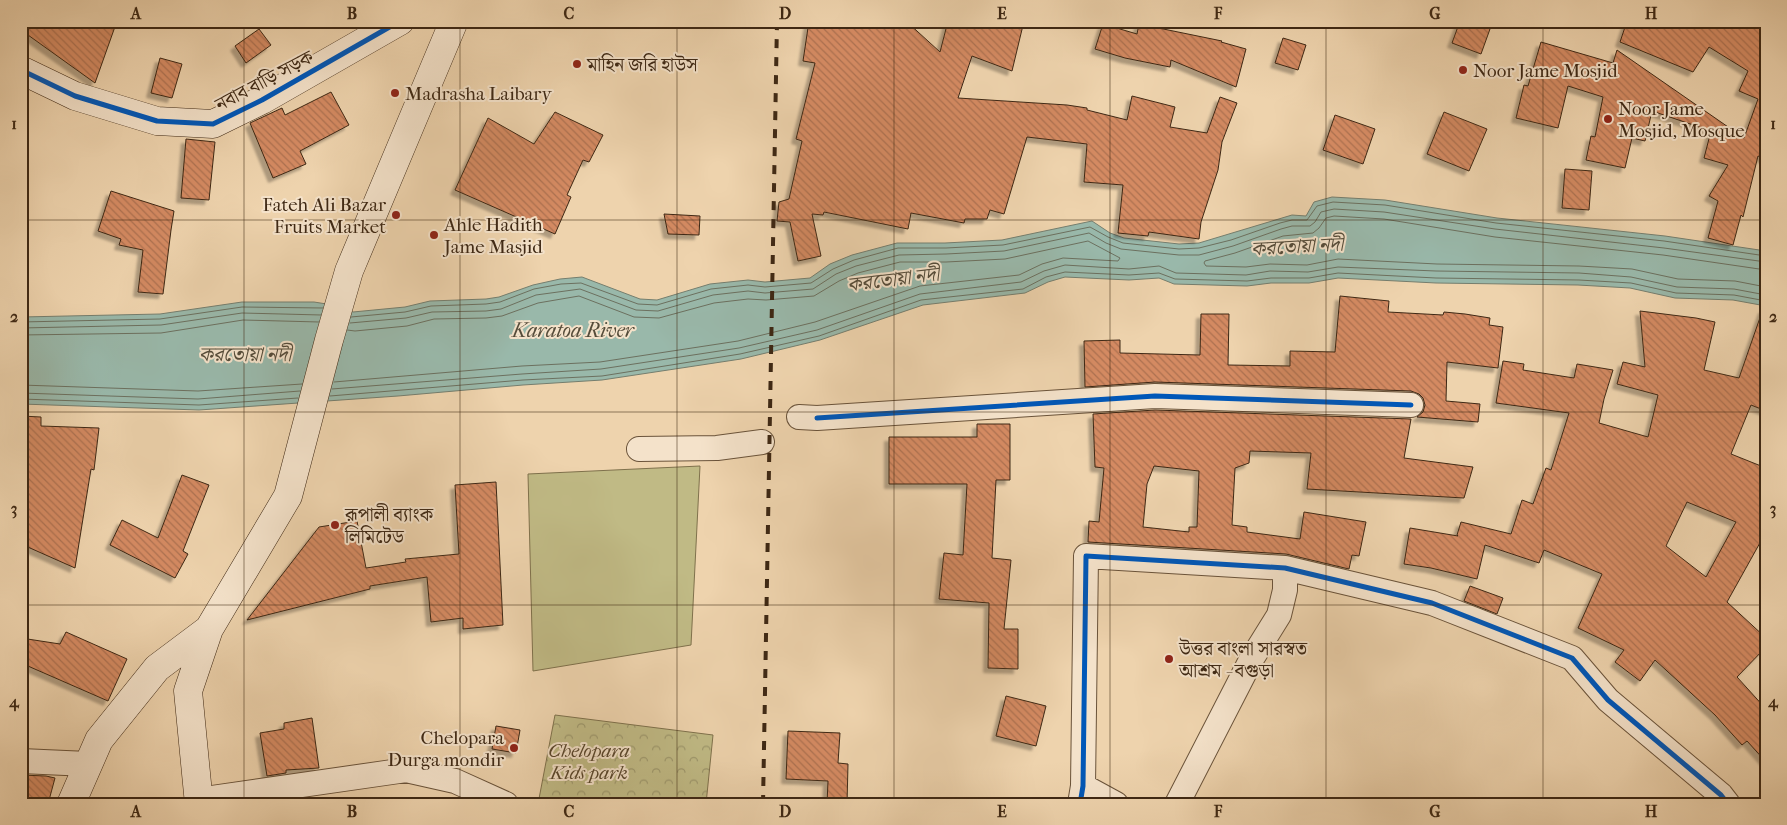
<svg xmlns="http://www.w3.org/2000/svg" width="1787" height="825" viewBox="0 0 1787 825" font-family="'IM FELL French Canon','Noto Serif Bengali',serif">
<defs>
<pattern id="forest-crowns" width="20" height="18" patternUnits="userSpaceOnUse" patternTransform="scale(1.25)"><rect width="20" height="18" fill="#c0ba85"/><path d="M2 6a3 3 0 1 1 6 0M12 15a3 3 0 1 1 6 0" fill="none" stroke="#9d976c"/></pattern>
<pattern id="building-back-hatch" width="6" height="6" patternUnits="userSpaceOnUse" patternTransform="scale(1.25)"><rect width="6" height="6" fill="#d48a62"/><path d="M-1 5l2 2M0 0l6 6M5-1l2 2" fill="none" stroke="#ad7150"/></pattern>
<filter id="shadow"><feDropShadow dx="-4.5" dy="4.5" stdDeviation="1" flood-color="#0004"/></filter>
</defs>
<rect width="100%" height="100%" fill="#eed3ad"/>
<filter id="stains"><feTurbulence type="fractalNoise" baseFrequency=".004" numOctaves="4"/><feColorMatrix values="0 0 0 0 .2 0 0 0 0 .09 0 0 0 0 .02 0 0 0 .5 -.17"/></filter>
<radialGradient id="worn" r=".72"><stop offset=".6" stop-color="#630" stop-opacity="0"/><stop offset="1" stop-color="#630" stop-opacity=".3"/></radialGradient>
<path fill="#c0ba85" stroke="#7f714c" d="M700,466L691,645L533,671L528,474Z"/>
<path fill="url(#forest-crowns)" stroke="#7f714c" d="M555,715L713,735L706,804H538Z"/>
<path fill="#99b8aa" stroke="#757e6e" d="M1332,197L1385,200L1497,218L1665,236L1766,251V306L1733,300L1675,298L1630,288L1578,285L1436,283L1338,278L1309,283H1271L1247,286L1174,284L1159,278L1129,280L1065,277L1048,282L1025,293L923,305L820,340L741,359L602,380L523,385L398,396L199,410L21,404V317L160,314L242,302H314L333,305L353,312L405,307L430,301L486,299L499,297L533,285L560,279L582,277L640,299L657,300L710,284L748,280L765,282L810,278L830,264L852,255L897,243H945L1002,240L1092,221L1110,233L1124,238L1179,244L1199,243L1292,215L1306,216L1314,202Z"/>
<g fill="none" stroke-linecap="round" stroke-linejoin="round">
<path stroke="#6c705f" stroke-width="1" d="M1766,270L1663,255L1495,237L1384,219L1334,216L1326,218L1319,228L1313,233L1283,236L1235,253L1205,261L1204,263L1206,266L1246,267L1270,264L1307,265L1338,259L1437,264L1579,266L1632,269L1678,279L1735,281L1766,287
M351,317L405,312L431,306L486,304L500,302L534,289L561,284L581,283L638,304L657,305L711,289L748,285L765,287L811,283L833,269L854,260L898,248H946L1003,245L1090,227L1108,237L1123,243L1179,249L1199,248L1231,240L1280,223L1292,220H1307L1317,206L1333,202L1385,205L1496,223L1664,241L1766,256
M21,322L160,319L242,307L323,308
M350,323L406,318L432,312L486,311L501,309L536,295L580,289L636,310L658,311L713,295L748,291L765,293L813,289L836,274L856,266L899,255L946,254L1004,251L1089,233L1106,243L1121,249L1179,255H1199L1233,246L1281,229L1292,226H1310L1315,222L1321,212L1334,209L1384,212L1495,229L1664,248L1766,262
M21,328L161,325L242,313L321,315
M21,335L161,333L243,320L319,322
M334,382L522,366L600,362L738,341L815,322L920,286L1019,275L1042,264L1063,258L1118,261L1120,258L1088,241L1005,259L946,262H900L858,273L839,281L814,296L766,300L748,299L714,303L659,318L634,317L579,296L538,303L502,316L486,318L434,319L407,326L355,331L347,330
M21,385L198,391L302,384
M332,389L522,374L601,369L739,348L817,330L920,294L1021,282L1044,271L1065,265L1129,269L1159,266L1176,273L1246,275L1270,271L1308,272L1338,267L1436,271L1579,273L1631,277L1677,287L1734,289L1766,295
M21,393L198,399L300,391
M330,396L523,380L602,376L740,354L819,336L921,300L1023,289L1046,277L1065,272L1129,275L1159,273L1175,279L1247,281L1271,278H1309L1338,273L1436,278L1579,280L1631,283L1676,293L1734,295L1766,301
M21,399L199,405L298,398"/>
</g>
<path fill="url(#building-back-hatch)" stroke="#3e2814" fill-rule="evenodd" filter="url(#shadow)" d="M21,21H117L95,83L21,30Z
M809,21H906L940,52L948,21H977L994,26L996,21H1024L1012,71L972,56L958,98L1067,105L1087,108V110L1127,120L1132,96L1175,107L1170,127L1207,133L1220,97L1237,103L1222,142L1218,170L1201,222L1199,239L1149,232L1148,236L1118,233L1123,185L1084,182L1087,144L1027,137L1004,214L990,210L987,219H965L964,223L911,213L908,229L824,212L823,215L812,214L821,256L798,261L790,222L777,221L779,202L789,199L802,141L796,139L815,63L803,61Z
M1460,21H1468L1490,29L1481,54L1452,43Z
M1627,21H1766V159L1758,156L1743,217L1741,215L1733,245L1708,238L1718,201L1709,196L1728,165L1704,158L1711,131L1652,111L1645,141L1632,138L1625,168L1586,160L1591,136L1595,137L1603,97L1568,86L1558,128L1516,118L1524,85L1528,86L1541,42L1613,63L1617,50L1744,138L1758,99L1739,91L1748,71L1709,47L1693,72L1620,42Z
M1103,24L1137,34L1139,24L1222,41L1221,42L1246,49L1236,87L1171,60L1170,67L1125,58L1095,49Z
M259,29L271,45L246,63L235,46Z
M1283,38L1306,45L1298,70L1275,63Z
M160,58L182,64L172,98L151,93Z
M331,92L349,125L300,151L306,164L273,178L250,123L282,108L285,115Z
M555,112L603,135L589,162L583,160L567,195L571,197L555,234L455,190L488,118L534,144Z
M1444,112L1487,129L1469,171L1427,154Z
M1335,115L1375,129L1363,164L1323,150Z
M186,139L215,142L209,200L181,198Z
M1565,169L1592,171L1589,210L1562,208Z
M111,191L174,211L171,230L163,294L138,292L143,250L119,245L121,239L98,231Z
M664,214L700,216L699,235L668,234Z
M1340,296L1389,301L1388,312L1443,315L1444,312L1465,314L1490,318L1489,325L1503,327L1498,368L1447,362L1446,401L1480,404L1478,422L1417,417L1423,412L1425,405L1423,398L1419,394L1411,391L1155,382L1085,387L1084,341L1120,340V353L1200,355L1201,314H1229L1228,365L1290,366V351L1335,352Z
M1763,309H1766V411L1751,405L1731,454L1766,468V532L1727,602L1766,638V647L1737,677L1766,709V762L1747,741L1742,745L1715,715L1655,660L1640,681L1615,662L1624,650L1578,628L1602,574L1544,550L1539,563L1485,545L1477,579L1431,568L1404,564L1410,528L1458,536L1457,535L1461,522L1511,534L1522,500L1533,504L1546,468L1551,470L1569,413L1496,403L1503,361L1524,364L1523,370L1574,378L1577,364L1613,370L1604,399L1599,423L1648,437L1658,395L1617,384L1623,362L1645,367L1640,311L1696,318L1715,322L1704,370L1739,378ZM1687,502L1736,522L1706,577L1666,546Z
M1155,410L1411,419L1404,458L1473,467L1464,498L1307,489L1311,453L1250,451L1249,463L1235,468L1232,525L1247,527V532L1300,539L1304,512L1366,522L1359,556L1352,555L1349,569L1286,554L1088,542L1089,521L1099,522L1104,468L1095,467L1093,414ZM1154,466L1199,471L1197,527H1189V532L1143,527L1147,484Z
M21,416L41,417V426L99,428L94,470L91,469L75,568L21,544Z
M977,424H1010V480H996L992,558L1011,560L1004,629H1018V669L988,668L989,603L939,599L944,553L963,555L967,484H889V437H977Z
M182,475L209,485L183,551L188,554L175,578L110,545L122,520L158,538Z
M496,482L503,625L463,629V618L431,622L427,577L370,586V589L247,620L319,527L357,521L366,568L406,562L405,559L459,554L455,485Z
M1470,586L1503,598L1497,614L1464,601Z
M66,632L127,659L108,701L21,663V638L60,644Z
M1006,696L1046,706L1036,746L996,736Z
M312,718L319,768L286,770V773L267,776L260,733L284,729V723Z
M496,726L520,730L516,753L492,749Z
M788,731L840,733L838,763L848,764L847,804H827L828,781L786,779Z
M21,775L46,776L55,778L48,804H34L21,800Z"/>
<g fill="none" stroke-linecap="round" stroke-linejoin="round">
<defs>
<path id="street" d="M799,417L817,418L1155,396L1411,405
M639,449L717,448L762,442
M21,761L88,764
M1083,786L1116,804
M198,800L406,770L455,781L506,804
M1080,804L1083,786L1086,556L1285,568L1432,603L1572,658L1608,700L1721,795L1728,804
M1177,804L1251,660L1279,615L1285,590V568"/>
<path id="secondary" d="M21,70L75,96L157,121L213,124L262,100L400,21
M71,804L99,740L157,668L209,629
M199,804L188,691L209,629L288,496L329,340L349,271L454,21"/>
</defs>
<use href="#street" stroke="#6a533a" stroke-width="26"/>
<use href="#secondary" stroke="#3e2814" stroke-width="29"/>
<use href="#street" stroke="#f4e2ca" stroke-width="24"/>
<use href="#secondary" stroke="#f4e2ca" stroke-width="28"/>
<path stroke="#3e2814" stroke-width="4" stroke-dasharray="9 9" stroke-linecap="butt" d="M763,804L777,21"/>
<defs>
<path id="cycleway" d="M21,70L75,96L157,121L213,124L262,100L400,21
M817,418L1155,396L1411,405
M1080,804L1083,786L1086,556L1285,568L1432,603L1572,658L1608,700L1721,795L1728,804"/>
</defs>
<use href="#cycleway" stroke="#f4e2ca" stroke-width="8"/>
<use href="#cycleway" stroke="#0057b8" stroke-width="5"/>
</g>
<path fill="none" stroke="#3e2814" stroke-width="1" stroke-opacity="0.55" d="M244,21V804M460,21V804M677,21V804M894,21V804M1110,21V804M1326,21V804M1543,21V804M21,220H1766M21,412H1766M21,605H1766"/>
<g fill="#8f2418" stroke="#f4e2ca" stroke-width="2">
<circle cx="577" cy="64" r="5"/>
<circle cx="1463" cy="70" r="5"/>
<circle cx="395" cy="93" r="5"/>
<circle cx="1608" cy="119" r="5"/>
<circle cx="396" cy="215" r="5"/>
<circle cx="434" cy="235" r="5"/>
<circle cx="335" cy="525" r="5"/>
<circle cx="1169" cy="659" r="5"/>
<circle cx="514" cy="748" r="5"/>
</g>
<g text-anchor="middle" stroke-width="4" stroke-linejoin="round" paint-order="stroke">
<g font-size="19" fill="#3e2814" stroke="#f4e2ca" text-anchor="start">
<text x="587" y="71">মাহিন জরি হাউস</text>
<text x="1473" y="77">Noor Jame Mosjid</text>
<text x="405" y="100">Madrasha Laibary</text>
<text x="1618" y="115">Noor Jame<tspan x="1618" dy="22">Mosjid, Mosque</tspan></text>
<text x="386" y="211" text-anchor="end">Fateh Ali Bazar<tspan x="386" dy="22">Fruits Market</tspan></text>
<text x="444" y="231">Ahle Hadith<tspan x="444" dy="22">Jame Masjid</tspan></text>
<text x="345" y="521">রূপালী ব্যাংক<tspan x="345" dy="22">লিমিটেড</tspan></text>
<text x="1179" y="655">উত্তর বাংলা সারস্বত<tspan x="1179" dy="22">আশ্রম - বগুড়া</tspan></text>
<text x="504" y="744" text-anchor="end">Chelopara<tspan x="504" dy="22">Durga mondir</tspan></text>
</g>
<g font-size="19" fill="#3e2814" stroke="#f4e2ca">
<text transform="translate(264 80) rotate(-28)" y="7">নবাব বাড়ি সড়ক</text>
</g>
<g font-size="19" font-style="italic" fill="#58452b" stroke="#f4e2ca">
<text x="589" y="757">Chelopara<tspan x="589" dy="22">Kids park</tspan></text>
</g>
<g font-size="20" font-style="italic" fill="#554c3a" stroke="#f4e2ca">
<text transform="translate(1297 246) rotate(-3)" y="7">করতোয়া নদী</text>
<text transform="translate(893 279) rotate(-7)" y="7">করতোয়া নদী</text>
<text x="573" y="337">Karatoa River</text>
<text x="245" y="361">করতোয়া নদী</text>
</g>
</g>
<rect width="1787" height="825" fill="none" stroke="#eed3ad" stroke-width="55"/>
<rect x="28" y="28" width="1732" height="770" fill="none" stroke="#3e2814" stroke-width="2"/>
<g font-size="16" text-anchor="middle" font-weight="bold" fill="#3e2814">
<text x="136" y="19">A</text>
<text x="352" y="19">B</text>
<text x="569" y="19">C</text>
<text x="785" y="19">D</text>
<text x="1002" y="19">E</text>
<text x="1218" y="19">F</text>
<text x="1435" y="19">G</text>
<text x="1651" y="19">H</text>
<text x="14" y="129">1</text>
<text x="1773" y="129">1</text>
<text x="14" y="322">2</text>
<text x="1773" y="322">2</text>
<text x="14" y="514">3</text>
<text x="1773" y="514">3</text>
<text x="14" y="707">4</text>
<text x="1773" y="707">4</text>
<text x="136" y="817">A</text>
<text x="352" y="817">B</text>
<text x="569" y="817">C</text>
<text x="785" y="817">D</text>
<text x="1002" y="817">E</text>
<text x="1218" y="817">F</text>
<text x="1435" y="817">G</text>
<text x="1651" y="817">H</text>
</g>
<rect width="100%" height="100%" filter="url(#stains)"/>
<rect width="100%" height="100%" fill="url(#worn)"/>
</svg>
